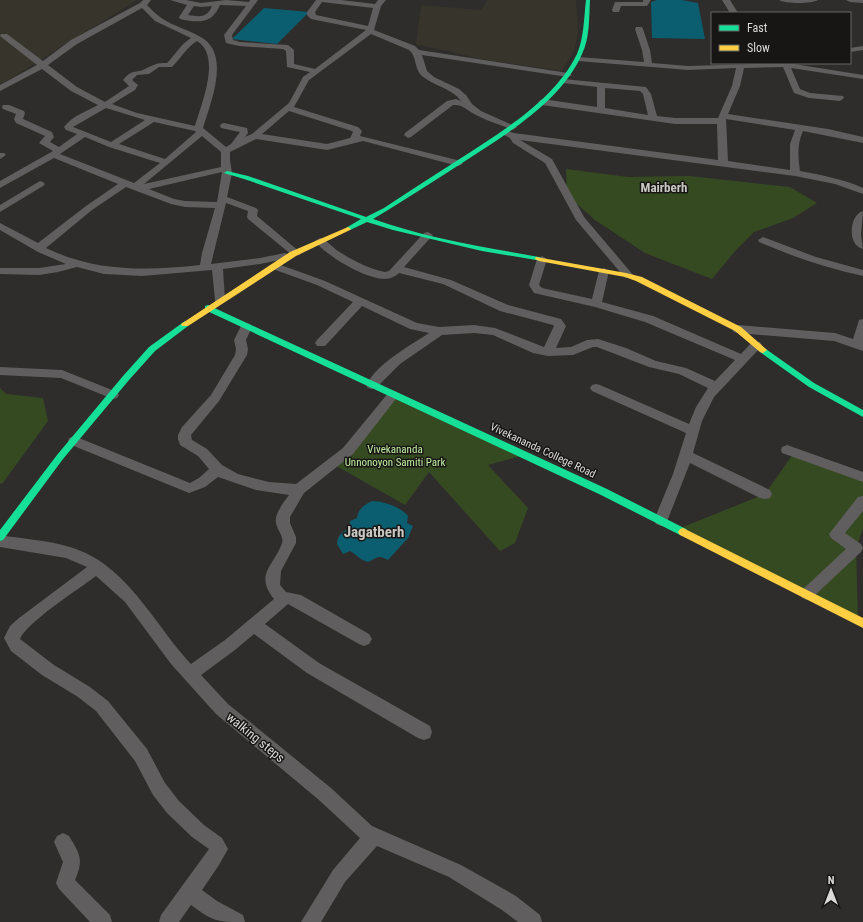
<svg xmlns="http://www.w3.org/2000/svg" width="863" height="922" viewBox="0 0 863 922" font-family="'Roboto Condensed',sans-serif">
<rect width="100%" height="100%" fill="#2e2d2b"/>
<path fill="#37342b" d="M0,0H137L0,85Z
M487,0H576L578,32L575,48L562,71L481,59L416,44L421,5L481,10Z"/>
<path fill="#364a22" d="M566,169L628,177L689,176L790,187L817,203L793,218L754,232L736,250L712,279L645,253L595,220L567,195Z
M0,388L6,394L43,398L48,421L2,484L0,483Z
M393,397L524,455L488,465L528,508L515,543L500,551L429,472L405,505L333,464Z
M793,454L863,479V528L856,548L858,620L678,529L765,494Z"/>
<path fill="#0b5e70" d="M657,0H682L698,3L705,39L652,38L651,2Z
M264,8L309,12L277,44L232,39Z
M372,501C383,501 401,507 408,516L407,523L413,526L408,538L388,560C378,554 377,558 368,562C360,560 357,555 350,551L343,554L337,544C338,534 342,532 350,529V521L357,518C358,509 364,505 372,501Z"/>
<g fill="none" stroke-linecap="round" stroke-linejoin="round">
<path fill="#605e5e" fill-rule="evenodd" d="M143,0H151L147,5C151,9 156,14 160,17C174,27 191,30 204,39C230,58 210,104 203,128L226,147L231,144L240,132L221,128L220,126L221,124L224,123L247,128L248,133L245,137L252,134L289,103L303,77L310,72L287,67L286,51L283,49L239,46L226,43L224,35L246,6L220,5C212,24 199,23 180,19L179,17L187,5L170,0H186L201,3L226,0L249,2L250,0H258L232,35L233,40L240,42L288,45L294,50V64L315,69L366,30L311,19L307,15V12L316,0H341L375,4L378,0H386L381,6L374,30L415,46L419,50L568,73L572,75L568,77L422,55L427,71L434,77L459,89L466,95L472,104L481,111L517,127L513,130L510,129C499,124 487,121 476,115C468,111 463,104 453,105L411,137L408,138L404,135L405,133L447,101L456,99L461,101C452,88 433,86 421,75C414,68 417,56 409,50L371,34L309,80L294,107L358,127L362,131L360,136L461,161L463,163L461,165L458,166L363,141L327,150L256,139L230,152V160L232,173L227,197L256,208L258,210L257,216L301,253L300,255H292L248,219L247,217L248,211L226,203L211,264L260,258L285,253L290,256L289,258L260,264L223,269L225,300L224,303H216L215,300L212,270L142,276L104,274L77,267L58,272L39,275L0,274V268H39L66,264L38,252L0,230V223L38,243L86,206L118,184L54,158L0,188V181L53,151L39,143L45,136L16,123L14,119L16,114L3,109L2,107L3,105H9L24,111L25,113L23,119L52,132L54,137L50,142L59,147L77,134L66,130L64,127C72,116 87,111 98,105L71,91L42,69L0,91V85L37,65L0,36L1,34H7L43,61L71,40L140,3ZM322,2L373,8L368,26L316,15L315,12ZM194,6L201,7L212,6C207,18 200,17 188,15ZM142,8L155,21L191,38C180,45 176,54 167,63C156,63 155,64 145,69C135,74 133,68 123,80L129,86L105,102L77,87L48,65L77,44ZM197,41C222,56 201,105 195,126L137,113L112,104L135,90L138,85L132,80L137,75L149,74L159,67H172C181,58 186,48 197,41ZM106,108L145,120L111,142L73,127ZM289,111L352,131L353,132L350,138L327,144L262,134ZM154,122L195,131L196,132L165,159L119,144ZM202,136L221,152V167L144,184ZM85,137L109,147L160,163L134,183L60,154ZM222,172L217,202L185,201L174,199L149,189ZM126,187L171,204L185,207L215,208L202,253L200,265C147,271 95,272 46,248L92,210Z
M643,0H651L647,6H621L619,12H613L612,10L615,2H643Z
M722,0H730L738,13H730Z
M779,0H818C812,4 785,4 779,0Z
M846,0H863V3L850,2Z
M636,27H642L643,29L650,50L652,63L688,66L788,63L863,75V79L791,68L800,89L810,93L843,96L844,98L840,101L809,98L794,93L783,67L744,68L740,86L728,114L828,129L863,137V143L803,131C797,144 798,157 800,171C821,175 843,179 863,188V194L835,184L795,176L520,140L552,159L584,217L634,276L633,278H625L576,220L545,163L513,143L510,138L500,133L504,130L514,133L718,160L717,124H675L542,105L538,102L542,99L597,107V87L563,83L559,81L563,79L646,87L651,94L657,116L675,118H718L732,86L736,68L688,70L578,61L574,59L578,57L644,62L642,50L635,29ZM605,88L640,91L643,94L648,115L605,108ZM726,119L795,130L790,144V170L728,161Z
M863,46V50L850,52V48Z
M0,153H4L6,155L0,159Z
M40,181L43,182L45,184L43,186L0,212V205Z
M863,211L861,235L863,249C846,245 850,214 863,211Z
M428,232L433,235L404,267L451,280L508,305L561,319L566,326L556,348L571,347L587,340L598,339L626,348L656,361L686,368L715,381L735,360L645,322L595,307L534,293L529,285L537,259L542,256L547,259L539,285L542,288L592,299L599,271L604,268L609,271L602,302L653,316L741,354L752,342H760L762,345L760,348L714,397L702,421L693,453L770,490L772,494L770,498L765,499L760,498L690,463L666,524L661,526L656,524L654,520L673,474L686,433L592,391L590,388L592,385L596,384L600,385L689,424L696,407L708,388L679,374L649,367L597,347H593L573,355L548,356L533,353L493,335L474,333L442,335L400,364L376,388L372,389L368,388L366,385C380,361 407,348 429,333L410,329L362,306L325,346H317L315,343L317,340L353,302L317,285L270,268L269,266L274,263L278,264L325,281L417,323L439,327L474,325L495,328L544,347L554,326L553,325L500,311L443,284L399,273C396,276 390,279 385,279C366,279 326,256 315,241L320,238C327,240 332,247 338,251C352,260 369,269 385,272L389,271L424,233Z
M763,237L816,257L863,270V276C827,268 793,257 759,242L758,240Z
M863,319V351L834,341L738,333L734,332L732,329L734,326L738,325L835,333L853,339L859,320Z
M246,323L250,324L252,327L246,340L248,349L247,355L219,401L191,435L192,440L207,449L222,465L238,474L269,482L296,484L343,448L389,392L393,391L397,392L399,395L353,454L304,493L290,517V523L296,537V543L281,571L280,585L286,592L301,595L369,634L372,639L369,644L364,646L359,644L288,604L265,624L319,663L430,726L432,732L430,738L424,740L418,738L307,673L254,634L235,650L201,675L228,704L331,788L372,826L461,865L516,896L540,915L542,922H518L502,910L449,877L377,846L345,882L321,922H301L333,870L360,838L319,800L216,714L171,664L125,602L96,576C80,588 26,623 20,639L54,665L90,687L108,701L147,749L165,783L179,801L204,825L222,838L228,849L219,865L202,890L217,901L243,915L245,922C217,922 214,922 191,905L179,922H159L161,915L209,849L192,837L167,813L153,795L135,761L96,711L78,697L42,675L11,651L4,638L10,626L19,618L87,567L66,558L0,547V535C23,539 48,540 70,547C127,564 153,623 191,664L225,640L274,599C254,574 274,566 282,543C284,536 277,530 276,523C274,514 284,502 289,495L256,490L218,477L205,487L189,493L69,444L68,441L69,438L74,436L190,483L199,478L209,469L198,456L180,445L178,439V435L182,427L211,395L235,355L236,349L234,340L242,324Z
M0,367L62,370L117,392L119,395L117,398L113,399L61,378L0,375Z
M787,445L863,472V482L782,453L781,450L782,447Z
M863,496V511L845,533L861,544L863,548L861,552L812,598L807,600L802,598L800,594L802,590L846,549L831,538L829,534L858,497Z
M63,833L69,836C80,854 84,860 75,880L110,915L112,922H90L59,889L56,883L63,862L54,842L57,836Z"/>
<path fill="#16e098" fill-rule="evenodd" d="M586,0H590C589,17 590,38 582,54C561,102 505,135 462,163C438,179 413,194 388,210L373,219C426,238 483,247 539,257L543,259L542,261L482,251L393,230L367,222L350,230H346V228L361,219L244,179L224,173L227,171L248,176L366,217L384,208C408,192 433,176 458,160C500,133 555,100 577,54C584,38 584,17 586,0Z
M208,305L607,489L686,529L688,532L686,535L683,536L680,535L601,495L205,310V306Z
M185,321L188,322L189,324L188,326L155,351L129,380L63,459L3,540L0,541V530L57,455L123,376L149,347Z
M763,347L814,383L863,410V417L809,387L760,352L759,350Z"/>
<path fill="#ffcf43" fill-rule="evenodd" d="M348,227L351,229L350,230L296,256L188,326H182L181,324L290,252Z
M536,257L626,273L642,277L741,327L767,350L763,353L760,352L735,331L636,281L625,277L539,261L535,259Z
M683,528L863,618V628L680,535L678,532L680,529Z"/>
</g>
<g text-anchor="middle" stroke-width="3" stroke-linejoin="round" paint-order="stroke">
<g font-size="11" fill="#c2eea1" stroke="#171614">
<text x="395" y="453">Vivekananda<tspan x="395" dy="13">Unnonoyon Samiti Park</tspan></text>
</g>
<g font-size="11" fill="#dbdad8" stroke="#171614">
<text transform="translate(543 450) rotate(25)" y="4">Vivekananda College Road</text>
</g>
<g font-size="13" font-weight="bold" fill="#cac8c4" stroke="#171614">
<text x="664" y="192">Mairberh</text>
</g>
<g font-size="13" fill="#dbdad8" stroke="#171614">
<text transform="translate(256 737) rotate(39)" y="5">walking steps</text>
</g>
<g font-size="15" font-weight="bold" fill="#cac8c4" stroke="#171614">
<text x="374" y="537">Jagatberh</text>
</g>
</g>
<rect x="711" y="12" width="140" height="52" fill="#171614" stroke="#656462"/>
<rect x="719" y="25" width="20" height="6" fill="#16e098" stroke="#656462"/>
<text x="747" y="32" font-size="12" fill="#dbdad8">Fast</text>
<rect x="719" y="45" width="20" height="6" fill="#ffcf43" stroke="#656462"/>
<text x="747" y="52" font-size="12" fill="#dbdad8">Slow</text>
<g transform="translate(831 890)" stroke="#171614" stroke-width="3" paint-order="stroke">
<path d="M0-3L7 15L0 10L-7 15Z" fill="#dbdad8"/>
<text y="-6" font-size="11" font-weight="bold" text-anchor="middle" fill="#dbdad8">N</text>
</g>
</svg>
